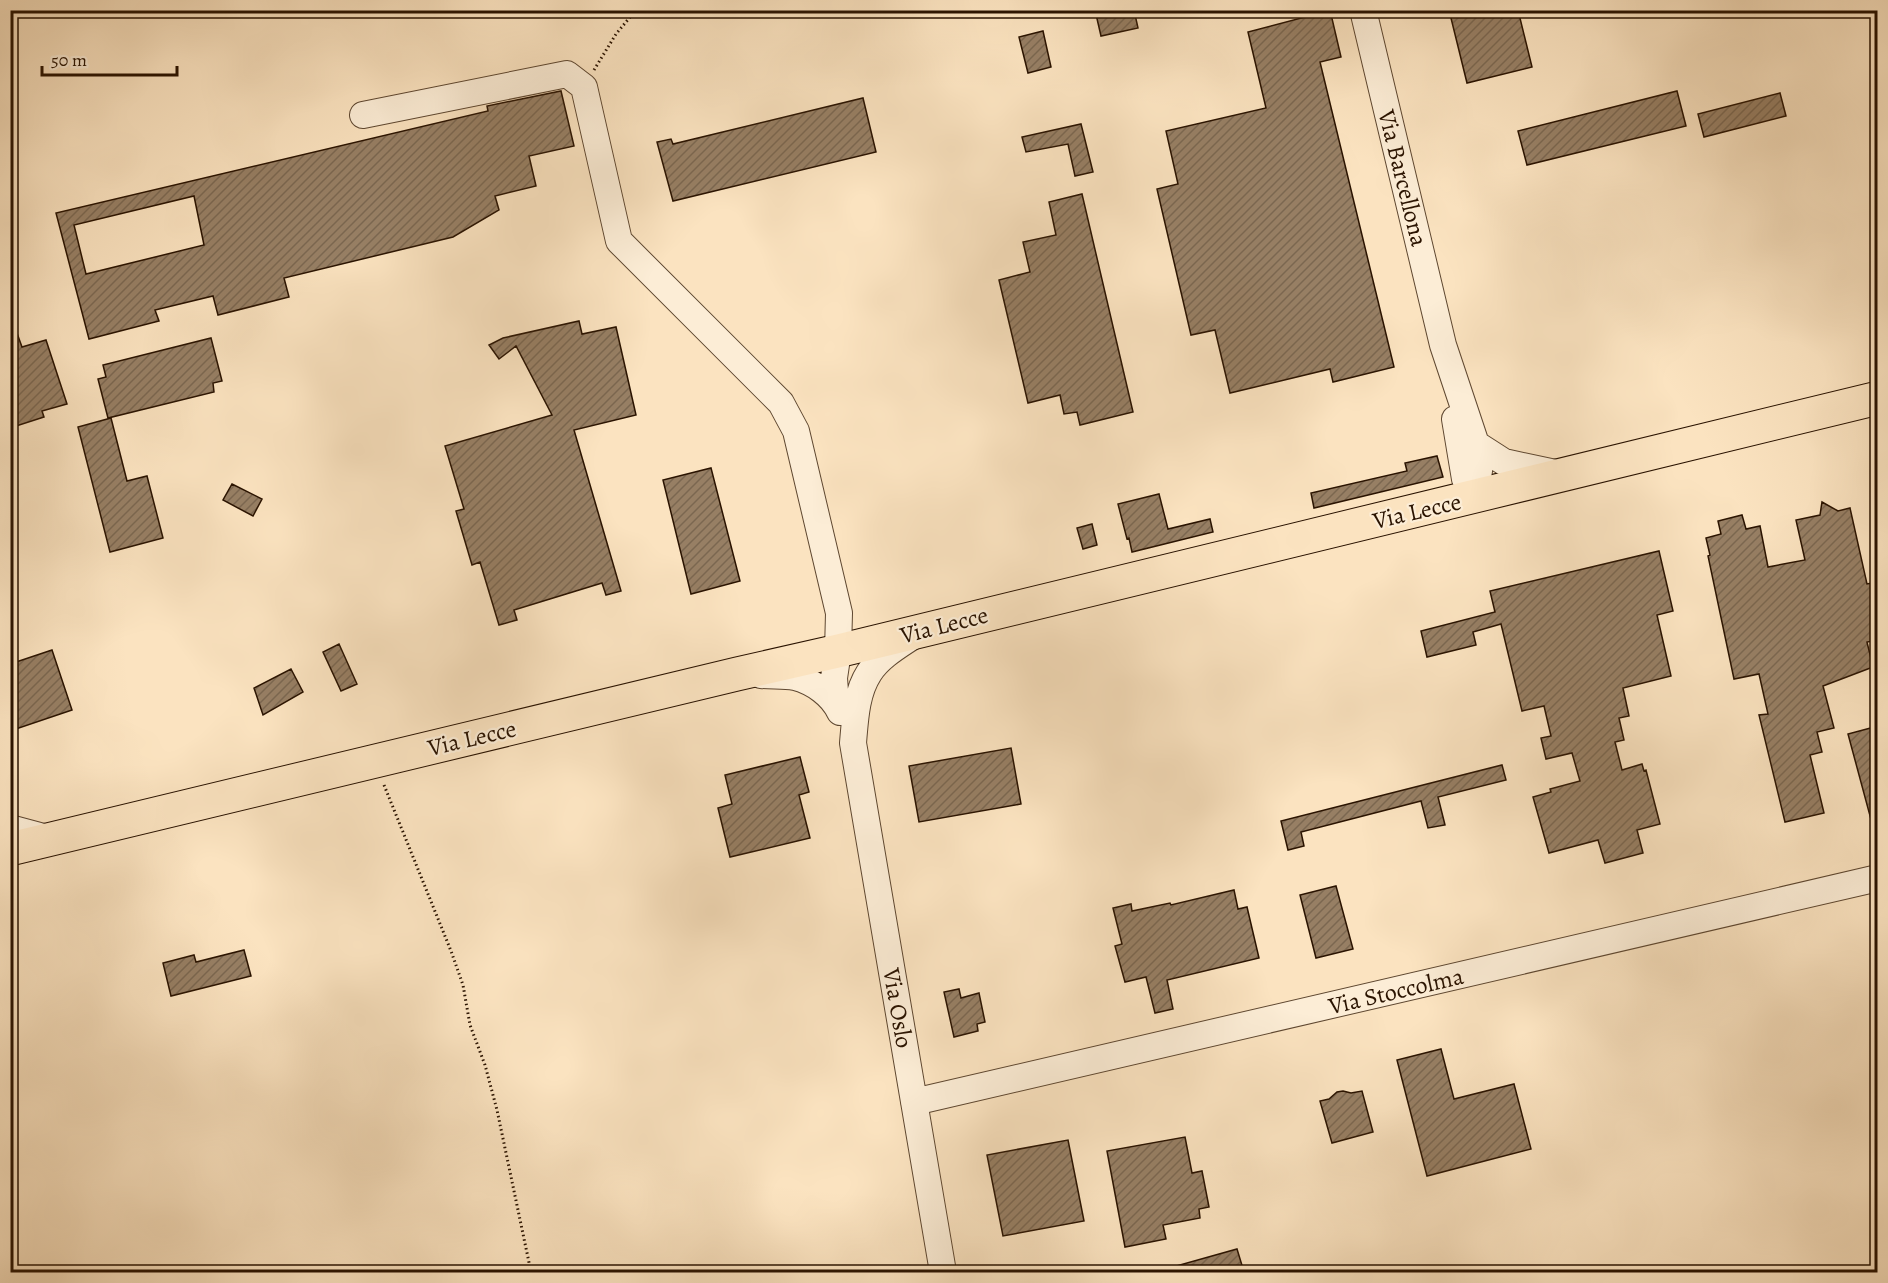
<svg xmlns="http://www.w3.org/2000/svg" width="1888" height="1283" viewBox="0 0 1888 1283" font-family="Alegreya,serif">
<defs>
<pattern id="building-hatch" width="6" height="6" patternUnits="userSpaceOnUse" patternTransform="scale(1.5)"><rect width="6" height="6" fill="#977f64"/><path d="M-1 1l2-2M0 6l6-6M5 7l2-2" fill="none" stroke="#7b6750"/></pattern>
</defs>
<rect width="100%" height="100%" fill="#fbe3c0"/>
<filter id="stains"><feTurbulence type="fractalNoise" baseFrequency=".00333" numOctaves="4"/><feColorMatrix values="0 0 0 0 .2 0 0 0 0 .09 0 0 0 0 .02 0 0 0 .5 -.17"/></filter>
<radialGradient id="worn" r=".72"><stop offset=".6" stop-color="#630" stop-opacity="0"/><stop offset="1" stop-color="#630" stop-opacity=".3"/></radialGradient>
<path fill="url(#building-hatch)" stroke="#2a1300" stroke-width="1.5" fill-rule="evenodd" d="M1095,10H1134L1138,28L1101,36Z
M1308,10H1330L1341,57L1320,62L1394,367L1333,382L1330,369L1230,393L1215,330L1191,335L1157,189L1178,184L1166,131L1266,108L1248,32L1309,16Z
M1449,10H1518L1532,67L1467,83Z
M1043,31L1051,67L1028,73L1019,37Z
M561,91L574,146L529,156L536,186L495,196L499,210L453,237L284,278L289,297L218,315L213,296L155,310L159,321L89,339L56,213L488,111L487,106ZM194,196L204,245L86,274L74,225Z
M1677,91L1686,126L1527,165L1518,131Z
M1780,93L1786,116L1704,137L1698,114Z
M863,98L876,152L673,201L657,142L671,139L673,144Z
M1081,124L1093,172L1075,176L1068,144L1026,152L1022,137Z
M1082,194L1133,412L1080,425L1077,412L1064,414L1060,395L1028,403L999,280L1030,272L1023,242L1056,235L1049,202Z
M579,321L582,334L616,327L636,415L574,430L621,591L606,595L602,583L514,610L517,620L499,625L480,562L472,565L456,511L464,509L445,446L552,415L516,346L499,359L489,345L503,338Z
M10,322H13L22,347L46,340L67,404L42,411L44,417L10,428Z
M211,338L222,381L213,383L214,392L108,418L98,379L106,377L103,365Z
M111,418L127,481L147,476L163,538L110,552L78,427Z
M1437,456L1443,477L1314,508L1311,493L1407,471L1405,463Z
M711,468L740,581L691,594L663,480Z
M232,484L262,499L253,516L223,500Z
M1159,494L1168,529L1210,519L1213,532L1132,552L1129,538L1127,539L1118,504Z
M1822,502L1838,511L1850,508L1867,584L1878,582V640L1867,642L1873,667L1823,686L1834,728L1817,732L1822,752L1810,755L1824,813L1785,822L1759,715L1768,714L1759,674L1734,679L1708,556L1710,555L1706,538L1721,534L1718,521L1742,515L1746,529L1760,526L1768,567L1805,560L1796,520L1820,515Z
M1092,524L1097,545L1083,549L1077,528Z
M1659,551L1673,611L1657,615L1671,676L1623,688L1629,716L1619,718L1624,740L1615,742L1622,770L1642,764L1644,771L1646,770L1660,824L1637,830L1643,853L1605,863L1598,840L1549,853L1533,797L1551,792L1550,789L1580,781L1572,753L1546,759L1541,738L1551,736L1544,706L1522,711L1501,624L1473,632L1476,645L1427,657L1421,631L1495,612L1490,591Z
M339,644L357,684L341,691L323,652Z
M52,650L72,710L10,731V664Z
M291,669L303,692L263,715L254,688Z
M1878,726V826L1873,827L1848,734Z
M1011,748L1021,804L919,822L909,766Z
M800,757L809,792L799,795L810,838L730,857L718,808L732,804L725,775Z
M1502,765L1506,780L1438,797L1445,825L1428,828L1421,801L1301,832L1304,846L1288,850L1281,821Z
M1336,886L1353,949L1316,958L1300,895Z
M1234,890L1238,909L1247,907L1259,958L1167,980L1173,1009L1155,1013L1146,977L1125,982L1115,946L1122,944L1113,908L1131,904L1132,911L1170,903L1171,905Z
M244,950L251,976L171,996L163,963L194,955L196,962Z
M959,989L961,998L979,993L985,1022L977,1024L978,1031L954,1037L944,992Z
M1441,1049L1454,1099L1514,1084L1531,1149L1427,1176L1397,1060Z
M1343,1091L1351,1093L1362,1091L1373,1132L1332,1143L1320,1101L1329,1099L1337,1092Z
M1185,1137L1192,1173L1202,1171L1209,1207L1199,1209L1200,1218L1163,1225L1166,1239L1125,1247L1107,1151Z
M1068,1140L1084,1221L1003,1236L987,1155Z
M1237,1249L1244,1272H1169V1268Z"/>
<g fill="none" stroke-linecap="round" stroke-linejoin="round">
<defs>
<path id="minor" d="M1363,10L1443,345L1476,444L1480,464L1475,497
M363,115L567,74L584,87L619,241L781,403L796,431L839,613L838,651L834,678L836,705
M1455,419L1465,479L1474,496
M1476,444L1504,462L1560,474
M913,636C898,646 879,657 869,673C856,693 855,720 853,743L943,1272
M761,675C772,676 785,675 795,677C814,682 832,695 840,712
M10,828L51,839
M914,1102L1878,878"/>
<path id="major" d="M10,849L737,674L838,651L1878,398"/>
</defs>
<use href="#minor" stroke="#5e4730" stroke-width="28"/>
<use href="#major" stroke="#2a1300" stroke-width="35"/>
<path stroke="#2a1300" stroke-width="3" stroke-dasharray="1.5 3" stroke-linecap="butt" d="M594,70L616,34L636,10
M384,785L451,951L463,985L470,1025L485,1065L497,1110L531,1272"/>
<use href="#minor" stroke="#fcedd6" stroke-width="26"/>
<use href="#major" stroke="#fbe3c0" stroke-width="33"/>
</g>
<g text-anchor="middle" stroke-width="4.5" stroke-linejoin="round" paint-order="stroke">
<g font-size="24" fill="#2a1300" stroke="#fcedd6">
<text transform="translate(1403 178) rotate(76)" y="8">Via Barcellona</text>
<text transform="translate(1417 511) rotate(-13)" y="8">Via Lecce</text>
<text transform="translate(944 625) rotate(-14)" y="8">Via Lecce</text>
<text transform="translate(472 738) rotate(-13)" y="8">Via Lecce</text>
<text transform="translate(1396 991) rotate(-13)" y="8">Via Stoccolma</text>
<text transform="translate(898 1008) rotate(80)" y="8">Via Oslo</text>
</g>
</g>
<rect width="1888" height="1283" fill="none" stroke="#fbe3c0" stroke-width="36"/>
<rect x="12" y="12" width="1864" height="1259" fill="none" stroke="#2a1300" stroke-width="3"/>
<rect x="18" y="18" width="1852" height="1247" fill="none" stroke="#2a1300" stroke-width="1.5"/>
<path d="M42 66v9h135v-9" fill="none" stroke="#2a1300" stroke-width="3"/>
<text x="51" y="66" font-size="18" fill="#2a1300" stroke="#fcedd6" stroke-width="4.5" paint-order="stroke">50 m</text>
<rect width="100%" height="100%" filter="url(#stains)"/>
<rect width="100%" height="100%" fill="url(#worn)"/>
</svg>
